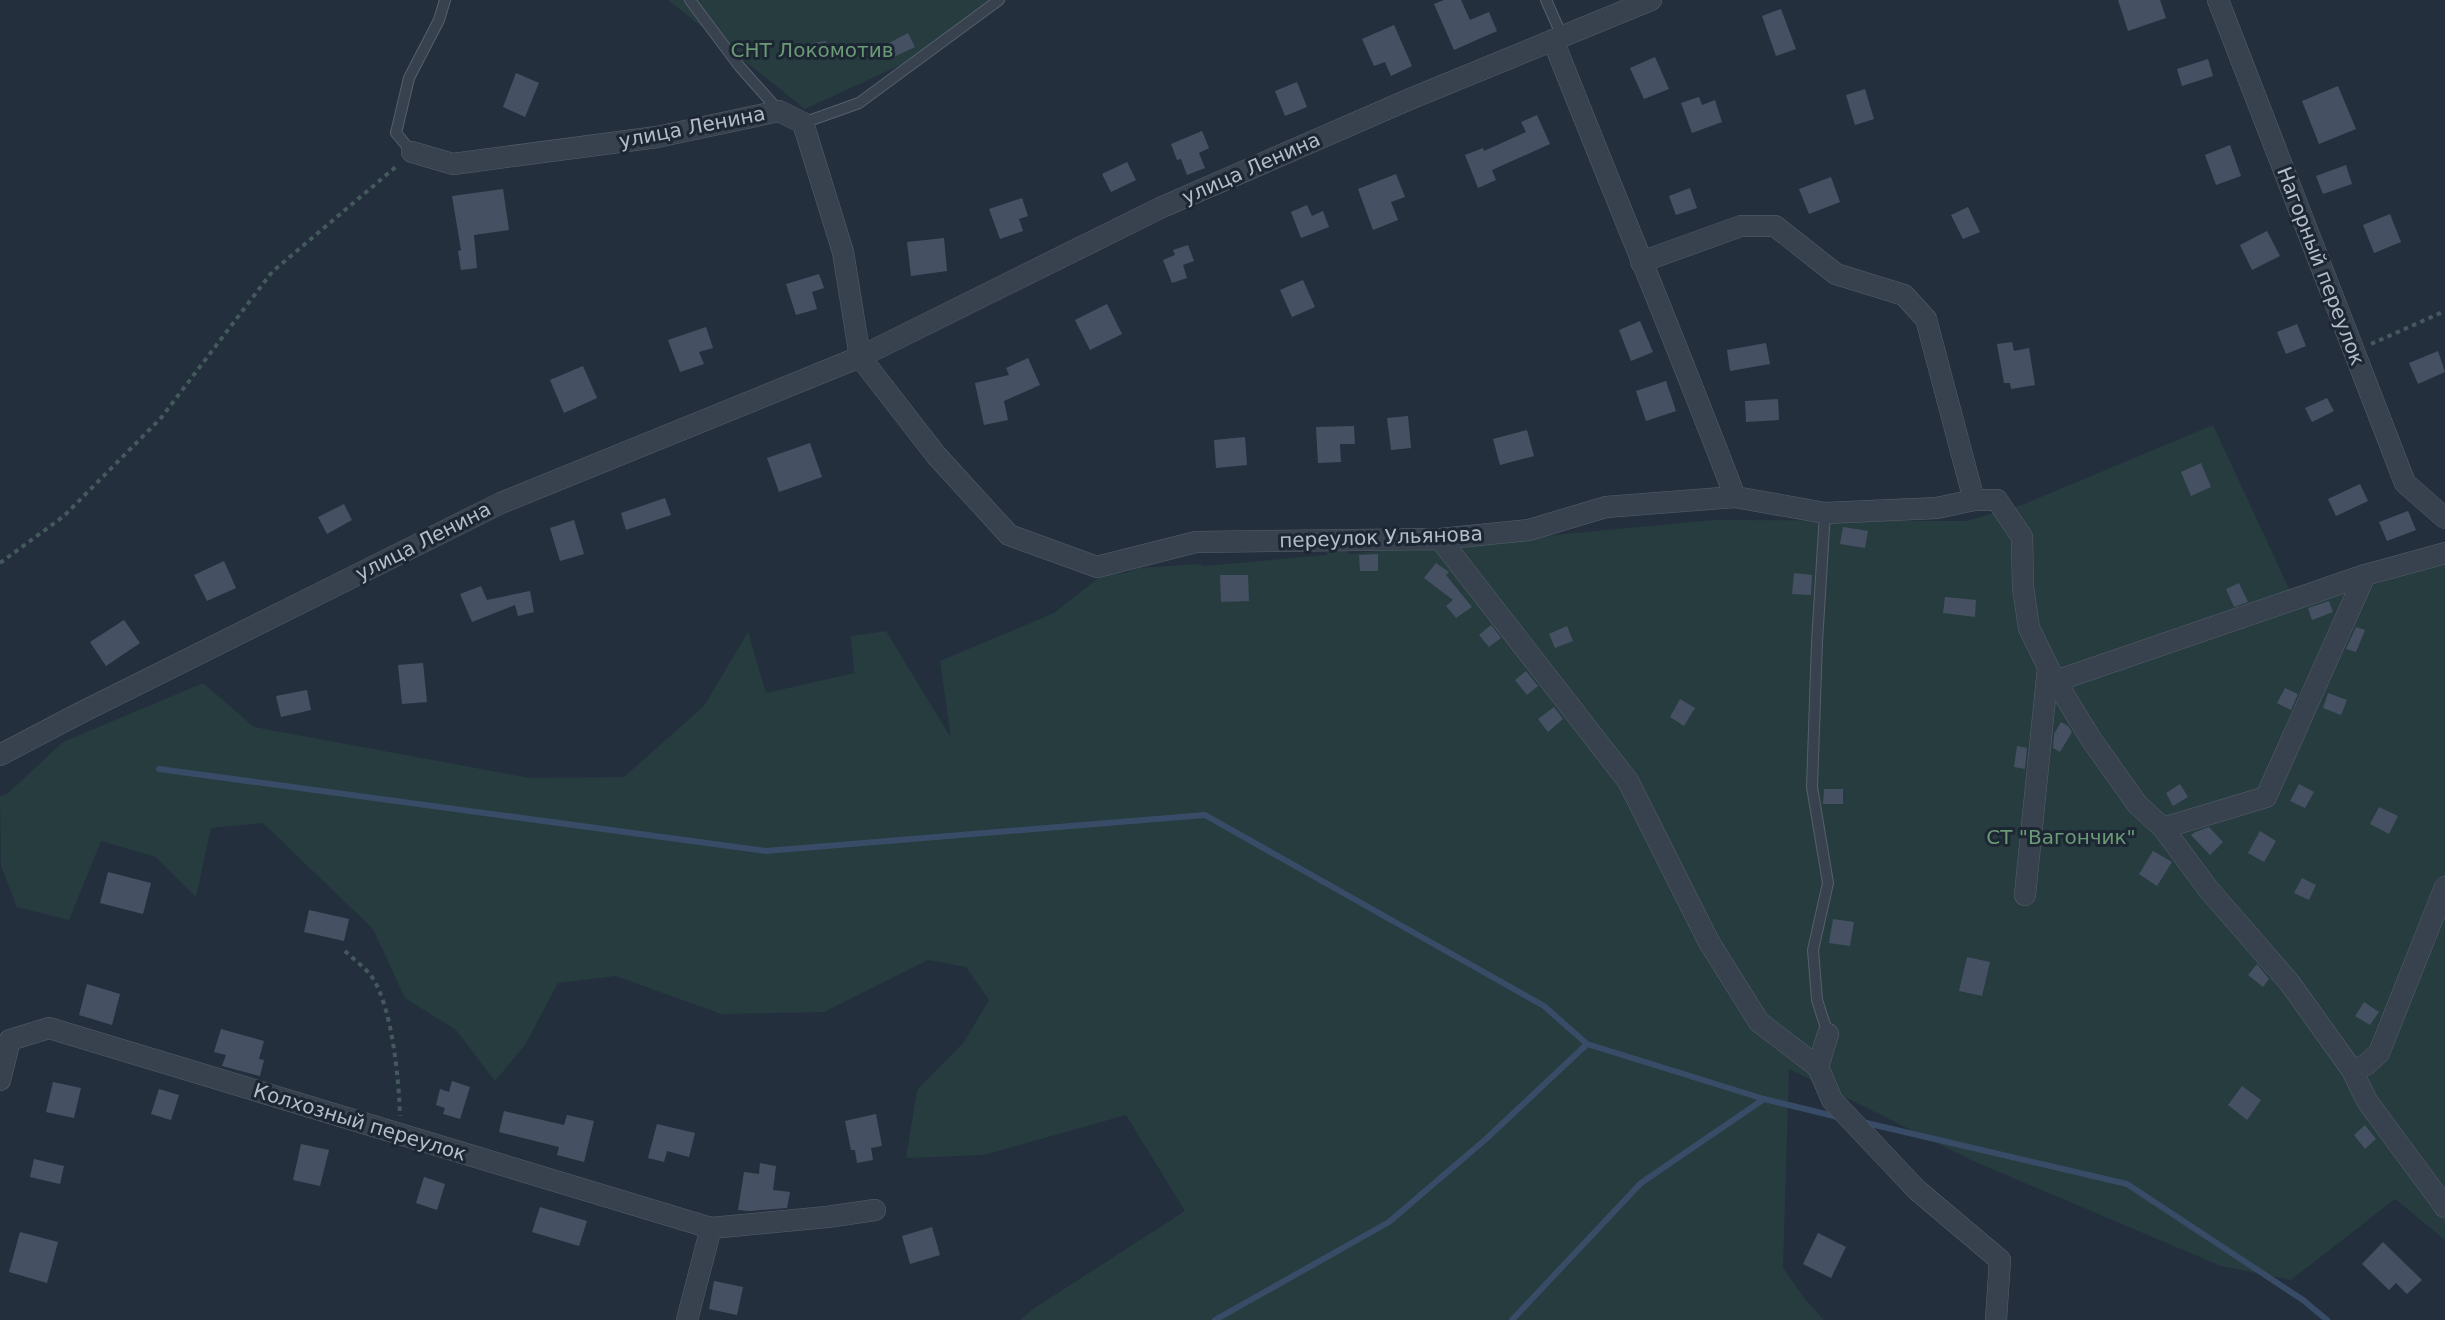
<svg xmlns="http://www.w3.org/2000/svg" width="2445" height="1320" viewBox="0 0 2445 1320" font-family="'DejaVu Sans',sans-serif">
<rect width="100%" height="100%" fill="#242f3e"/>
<path fill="#263c3f" d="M668,0H995L905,63L805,109Z
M2213,425L2298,608L2445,562V1240L2395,1199L2291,1280L2221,1266L1973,1161L1789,1069L1783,1268L1805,1299L1824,1320H1020L1033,1309L1185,1211L1126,1115L984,1155L906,1158L917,1090L964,1042L989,1000L966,967L928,960L824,1012L721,1014L616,976L558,983L525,1045L495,1081L456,1030L405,998L373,929L263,823L211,828L196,897L156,857L101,841L69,920L17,907L1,866L0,796L7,794L63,742L203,683L254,727L530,778L624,777L704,706L748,632L766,693L854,673L851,636L886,631L951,738L940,661L1054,613L1102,575L1126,573L1139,568L1200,564L1203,566L1327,555L1328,546L1345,547L1348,554L1386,550L1387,545L1426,547L1714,520L1966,521L2022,505Z"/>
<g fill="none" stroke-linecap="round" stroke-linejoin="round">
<path stroke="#394c67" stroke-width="6" d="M159,769L766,851L1205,815L1544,1006L1587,1044L1764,1099L1838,1117
M1862,1122L2127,1184L2303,1300L2327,1320
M1215,1320L1389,1222L1486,1139L1587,1044
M1512,1320L1641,1183L1764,1099"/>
</g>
<path fill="#455162" d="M1444,0H1461L1470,20L1489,12L1497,31L1454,50L1434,4Z
M2118,0H2160L2166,18L2128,31Z
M1781,9L1796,49L1776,56L1762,16Z
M1394,25L1412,66L1391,76L1385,62L1374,66L1362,39Z
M908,33L915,47L894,57L887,44Z
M826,41L828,57L807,59L805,44Z
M1655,57L1669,89L1644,99L1630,68Z
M2208,59L2213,76L2182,86L2177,69Z
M516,73L539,83L525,117L503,107Z
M1297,82L1307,107L1285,116L1275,91Z
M2338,86L2356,129L2319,144L2302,101Z
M1865,89L1874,119L1855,125L1846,95Z
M1699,97L1702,105L1715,100L1722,122L1692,133L1681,103Z
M1537,115L1550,144L1492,170L1496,180L1478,188L1465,155L1483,148L1484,151L1526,132L1521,122Z
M1202,131L1209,148L1199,153L1205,168L1187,175L1181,159L1177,160L1171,144Z
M2230,145L2241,176L2216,185L2205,155Z
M1127,162L1136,180L1111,192L1102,174Z
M2346,165L2352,184L2323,194L2316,176Z
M1396,174L1405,197L1391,202L1398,220L1373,230L1358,189Z
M1831,177L1840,202L1809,214L1799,189Z
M1690,188L1697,208L1676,215L1669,196Z
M503,189L509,230L474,235L477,268L461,270L458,251L461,250L452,196Z
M1022,198L1028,216L1019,219L1023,231L1000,239L989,209Z
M1307,205L1312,216L1323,211L1329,227L1301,238L1291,212Z
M1968,207L1980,232L1963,239L1951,215Z
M2390,214L2401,242L2374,253L2363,225Z
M2267,231L2280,256L2252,270L2240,245Z
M944,238L947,271L911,276L907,242Z
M1188,245L1194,261L1183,265L1187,278L1172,283L1163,260L1175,255L1173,250Z
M819,274L824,288L812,292L817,309L796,315L786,284Z
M1303,280L1315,307L1292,317L1280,290Z
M1107,304L1122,334L1090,350L1075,320Z
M1640,321L1653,352L1631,361L1619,330Z
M2297,324L2306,346L2286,354L2277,332Z
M706,327L713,348L699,352L704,364L680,372L668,340Z
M2012,342L2014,351L2029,348L2035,385L2011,389L2010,383H2004L1997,344Z
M1766,343L1770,364L1730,371L1727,350Z
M2438,351L2445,372L2418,384L2409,363Z
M1028,358L1040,385L1004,401L1008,420L984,425L975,383L1009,375L1006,368Z
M583,366L597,398L564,413L550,380Z
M1666,381L1676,411L1646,421L1636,391Z
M2327,398L2334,411L2312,422L2305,408Z
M1778,399L1779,420L1746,422L1745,401Z
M1408,416L1411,448L1391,450L1387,418Z
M1354,426L1355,444H1340L1341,462L1318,463L1316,427Z
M1527,430L1534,456L1500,465L1493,439Z
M1245,437L1247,465L1216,468L1214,440Z
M810,443L822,477L779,492L767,458Z
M2201,463L2211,487L2191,496L2181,472Z
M2360,484L2368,501L2336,516L2328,499Z
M665,498L671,515L626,530L621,513Z
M344,504L352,520L327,534L318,517Z
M2408,511L2416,530L2387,541L2379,522Z
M574,520L584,554L560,561L550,528Z
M1843,527L1868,531L1865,548L1840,544Z
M1378,554V571H1360L1359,555Z
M224,561L236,588L207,601L194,575Z
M1436,563L1449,572L1446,575L1472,607L1456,618L1446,606L1453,600L1424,578Z
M1794,573L1812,575L1811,595L1792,594Z
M1220,575H1248L1249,601L1221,602Z
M2239,583L2248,602L2234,607L2226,589Z
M481,586L487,600L530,591L534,612L518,616L515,605L472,622L460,594Z
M1945,597L1976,600L1975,617L1943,613Z
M2329,601L2333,612L2312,620L2308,608Z
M124,620L140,643L106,666L90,642Z
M1491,625L1501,638L1489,647L1479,635Z
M1567,626L1573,641L1555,648L1549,634Z
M2356,627L2365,630L2356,652L2346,649Z
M423,663L427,702L402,704L398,665Z
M1526,671L1538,686L1527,695L1515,680Z
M2285,688L2298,694L2291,710L2277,703Z
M307,690L311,710L281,717L276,696Z
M2328,693L2347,700L2341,715L2323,708Z
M1680,699L1695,708L1684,726L1670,717Z
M1554,707L1563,719L1548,732L1538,719Z
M2061,722L2068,726L2072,732L2060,752L2053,748L2054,734Z
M2017,746L2027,748L2025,769L2014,767Z
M2180,784L2188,797L2173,806L2166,793Z
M2299,784L2314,792L2305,808L2290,801Z
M1824,789H1843V804H1823Z
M2379,807L2398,816L2389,834L2370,824Z
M2209,827L2223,842L2210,855L2191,835L2195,832Z
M2260,831L2276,841L2264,862L2248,853Z
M2153,851L2172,862L2157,886L2139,874Z
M108,872L151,883L143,914L100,903Z
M2302,878L2316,885L2309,900L2294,893Z
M309,910L349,919L344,941L304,932Z
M1833,919L1854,922L1850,946L1829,943Z
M1967,957L1990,962L1982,996L1959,991Z
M2257,964L2269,979L2263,987L2248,975Z
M87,984L120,994L112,1025L79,1015Z
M2364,1002L2379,1012L2370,1025L2355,1016Z
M221,1029L264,1041L259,1059L264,1060L260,1076L222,1066L226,1055L214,1052Z
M452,1081L470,1087L460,1119L443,1114L445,1108L436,1105L440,1089L449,1092Z
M53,1082L81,1088L74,1118L46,1112Z
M2242,1086L2261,1100L2247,1120L2228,1105Z
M159,1089L179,1095L171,1120L151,1114Z
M504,1111L564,1125L567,1115L594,1121L584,1162L557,1155L559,1147L499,1132Z
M876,1114L882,1146L871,1148L873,1160L857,1163L855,1150H851L845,1121Z
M657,1124L695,1133L689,1157L667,1151L664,1162L648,1158Z
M2365,1125L2376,1139L2365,1149L2354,1135Z
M301,1144L329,1150L320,1186L293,1180Z
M34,1159L64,1166L60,1184L30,1177Z
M760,1163L776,1166L773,1190L790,1192L787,1208L750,1211L738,1210L744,1172L759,1174Z
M424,1177L445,1184L437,1210L416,1203Z
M540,1207L587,1221L579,1246L532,1232Z
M932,1227L940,1255L910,1264L902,1236Z
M20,1232L58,1242L47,1283L9,1272Z
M1818,1233L1846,1247L1831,1278L1803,1264Z
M2383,1242L2422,1280L2407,1294L2396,1283L2389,1290L2362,1264Z
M714,1281L743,1287L737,1315L709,1309Z"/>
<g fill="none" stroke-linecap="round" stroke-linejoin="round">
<defs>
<path id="lane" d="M690,0L740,67L779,111
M1546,0L1562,36
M803,123L859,103L999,0
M412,152L396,133L409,78L439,20L445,0
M1825,513L1817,642L1812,787L1828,883L1813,950L1817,1000L1828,1034"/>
<path id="street" d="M2218,0L2405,483L2445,518
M1553,40C1613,192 1677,344 1735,497
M412,152L453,164L657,137L779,111L803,123L843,252L860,357L936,455L1009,535L1097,567L1196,542L1440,539L1529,530L1606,507L1735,497L1825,513L1937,508L1974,500H1997L2022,537L2023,587L2029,628L2053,677L2091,739L2137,804L2163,828L2209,890L2289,982L2352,1070L2367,1101L2445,1207
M1641,262L1741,226H1775L1836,274L1904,295L1926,319L1974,500
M1440,539L1628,781L1709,942L1759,1022L1818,1067L1832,1100L1917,1190L2000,1260L1996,1320
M2056,681L2365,575
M0,755L82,712L501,503L860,357L1160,208L1410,99L1651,0
M2163,828L2266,797L2365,575L2445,553
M2025,895L2048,668
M10,1040L49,1028L711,1228L827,1217L875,1210
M1818,1067L1828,1034
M2352,1070L2366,1065L2379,1053L2445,887
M0,1080L10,1040
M687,1320L711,1228"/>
</defs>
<use href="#lane" stroke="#565f6c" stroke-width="12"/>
<use href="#street" stroke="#565f6c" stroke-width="22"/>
<path stroke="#44595c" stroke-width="4" stroke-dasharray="4.5 4.5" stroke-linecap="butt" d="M2371,344L2445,311
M0,563L64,516L161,418L272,272L398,165
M345,951C353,959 365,967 372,977C392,1006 399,1080 400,1116"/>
<use href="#lane" stroke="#38414e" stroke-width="10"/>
<use href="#street" stroke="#38414e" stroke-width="21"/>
</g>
<g text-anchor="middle" stroke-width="6" stroke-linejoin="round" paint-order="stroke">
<g font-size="20" fill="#6b9a76" stroke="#1d2633">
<text x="812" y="57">СНТ Локомотив</text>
<text x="2061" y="844">СТ "Вагончик"</text>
</g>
<g font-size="20" fill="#b4bcc9" stroke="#1d2633">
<text transform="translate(692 127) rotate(-11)" y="7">улица Ленина</text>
<text transform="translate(1251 168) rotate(-24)" y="7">улица Ленина</text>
<text transform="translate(2321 266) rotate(69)" y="7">Нагорный переулок</text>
<text transform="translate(1381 537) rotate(-2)" y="7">переулок Ульянова</text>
<text transform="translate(423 541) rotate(-27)" y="7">улица Ленина</text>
<text transform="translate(360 1122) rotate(17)" y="7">Колхозный переулок</text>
</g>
</g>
</svg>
